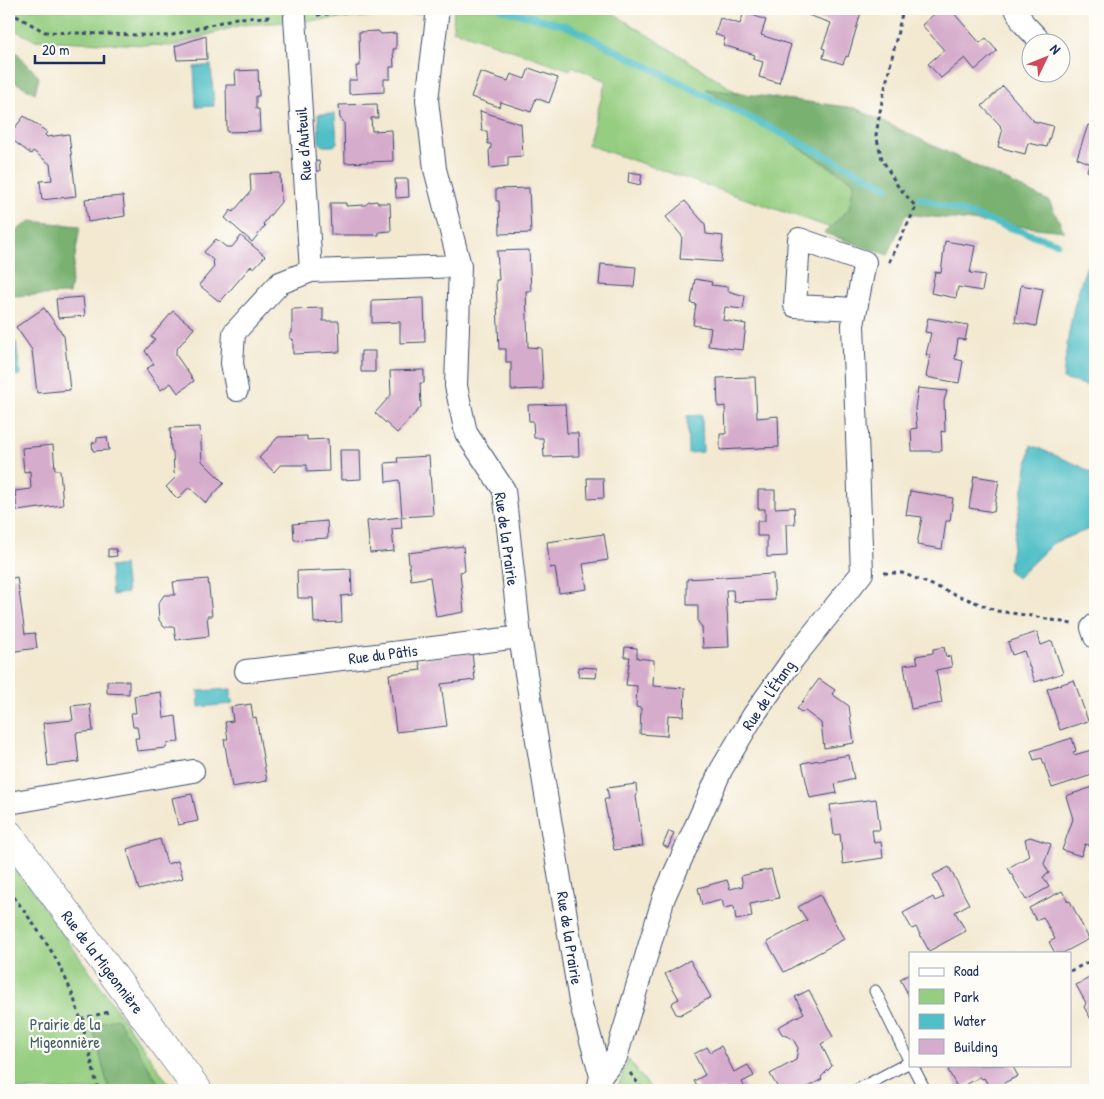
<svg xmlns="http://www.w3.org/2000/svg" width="1104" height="1099" viewBox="0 0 1104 1099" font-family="'Patrick Hand',sans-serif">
<rect width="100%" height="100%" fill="#fdfcf7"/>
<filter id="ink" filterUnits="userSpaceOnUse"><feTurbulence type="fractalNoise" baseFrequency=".02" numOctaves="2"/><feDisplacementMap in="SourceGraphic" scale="10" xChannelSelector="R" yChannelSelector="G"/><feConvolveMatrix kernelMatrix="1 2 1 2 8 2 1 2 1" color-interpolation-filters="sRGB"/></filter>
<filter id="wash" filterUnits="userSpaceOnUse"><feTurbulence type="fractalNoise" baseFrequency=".0096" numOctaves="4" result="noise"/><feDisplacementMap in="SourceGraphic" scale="20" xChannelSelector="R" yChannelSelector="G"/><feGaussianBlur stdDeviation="1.12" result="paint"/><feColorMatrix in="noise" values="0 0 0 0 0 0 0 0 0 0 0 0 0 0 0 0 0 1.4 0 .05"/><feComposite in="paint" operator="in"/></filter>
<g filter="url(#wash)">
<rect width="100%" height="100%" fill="#f3e9d1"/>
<path fill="#96ce81" stroke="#587e70" d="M9,9H427L426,13L241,25L171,46L34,40L9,27Z
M454,9H606L711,75L803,138L886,182L840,231L588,145L606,81L572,66L570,70L453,30Z
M9,857L173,1090H9Z
M628,1059L652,1090H617Z"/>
<path fill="#78b16f" stroke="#4a7066" d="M9,44L39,77L35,93L9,79Z
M706,89L855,108L1049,201L1064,231L906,214L888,255L824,233L849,209L854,182Z
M31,221L80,226L69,294L9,296V235Z
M117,1018L163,1090H109L92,1026Z"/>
<path fill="#51bfc7" stroke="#367792" d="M211,65L214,106L196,107L194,67Z
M318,114H335L337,143L334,146H323L319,142Z
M1089,261L1095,262V388L1063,379C1067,339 1073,298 1089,261Z
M9,342H16L20,375L9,376Z
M702,415L703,452L688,453L687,416Z
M1031,445L1080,466L1095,475V527L1053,543L1017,578L1008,570Z
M124,565L127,593L112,595L110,567Z
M231,689V698L233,702L231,704L199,707L198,691Z"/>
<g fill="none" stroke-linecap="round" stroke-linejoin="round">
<path stroke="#51bfc7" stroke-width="7" d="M501,9L567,26L888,187
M920,198L1057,243"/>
</g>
<g id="blocks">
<path fill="#d6accc" d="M811,9H862L848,57L846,56L843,64L823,58L825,49L822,48L831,23L808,15Z
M940,9H950L980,43L986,38L997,51L975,70L965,58L941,78L928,64L944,50L922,25Z
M744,12L766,20L761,35L791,45L779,83L759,77L763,62L753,59L755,55L723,45L725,38L715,34L720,18L740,24Z
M378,31L381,34L396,33V49H393L394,67H390V79H384V92L349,94V80H357L356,66H360L359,32Z
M206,36L207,59L177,60L175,46Z
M529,68L558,78L549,103L536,98L531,112L501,102L499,107L471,97L480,72L508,81L511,74L525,79Z
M258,70L259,96H256V109H259L260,131L227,132L226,85H236L235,71Z
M1003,86L1033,120V121L1053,126L1047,147L1028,143L1025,154L998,147L1002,132L1000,125L982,106Z
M377,104L378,118H371L372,131L392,130L393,161L345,163L344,122L340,118L339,105Z
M480,111L521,124L523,156L508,157V166L490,168L489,151L491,148V144H488L487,131H482Z
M24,116L47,132L45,135L47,137L69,134L76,196L42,200L40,181L52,180L50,164L33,151L31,154L11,139L10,134Z
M1088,125L1095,127V174L1087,171L1089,163L1077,158Z
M319,161L320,171H311L310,162Z
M629,172L642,174L640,185L628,182Z
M280,173L281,202L263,224L265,226L252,242L225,218L231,210L233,212L251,191L250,174Z
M395,179H408L409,197L396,198Z
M529,188L531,233L500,234L499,201H496V189Z
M123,196L125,216L88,222L85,199Z
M377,201L378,203H390L391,231L379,232V235H331L330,203H346V206L365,205L369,202Z
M685,201L705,224L706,234L723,236L721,262L680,259L682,236L666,217Z
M241,236L265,256L254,268L251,266L220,302L199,285L214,267L213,260L204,252L216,239L226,247H232Z
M945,241L975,246L970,273L985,275L982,291L958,287L956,298L931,293L935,272L941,273Z
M529,250L531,291H526L528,347L541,348L543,389L511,390V362H506V349H499L496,280H499L497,251Z
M601,264L636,267L634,287L599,285Z
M695,279L712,282L711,285L728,287V291L745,296L743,309L725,307L723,320L746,324L743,350L708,346L711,328L693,325L696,304L691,303Z
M1021,285L1043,289L1036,326L1015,322Z
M83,297L85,316L58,318L56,299Z
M424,298L425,342L400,343V322L372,323V300Z
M44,308L64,336L70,390L37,393L32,350L16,327Z
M323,308V321H339L340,352L293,354V339H290V333H292V309Z
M173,311L194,328L176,350V355L194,381L178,393L171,383L161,390L146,369L154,364L145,351L155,339L151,337Z
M928,318L968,325L965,340L958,339L955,359L963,361L959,383L926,377L930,355H926L931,333L925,332Z
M361,351H375V372H361Z
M424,370V383H420L421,407L397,433L375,413L391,395L390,371Z
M755,377L757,418L778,416L779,447L720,450V434H726L725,406L718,407L717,378Z
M918,388L947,391L944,401L945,432L941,431L942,451H912L911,429L917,428L915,408Z
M565,404L567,433H578L579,456L544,457L543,438H534L533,421H529L528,405Z
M200,427L202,461L224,483L206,503L189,487L178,499L166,487L177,476L174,473L173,452L171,449L170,428Z
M307,436V440L328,439L329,471L307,472V465H280L274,472L259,458L278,437Z
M107,437L109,450L93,451L92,443L97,442V438Z
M53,445L55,470H60L63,505L17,511L15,491L31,489L30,471L24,472L22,448Z
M340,450H360L361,479L341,480Z
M429,456L433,515L402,517L399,480L386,482L385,463L398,462L397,458Z
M974,476L999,480L994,512L969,508Z
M587,478H603L604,498L588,499Z
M758,490H775V508L794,507L795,524H786L787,556L767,557V536H757V521H765V509H758Z
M910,491L953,498L950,521H946L942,549L917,545L922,517L906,515Z
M401,517L402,528L392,529L394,551L370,553L367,521Z
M327,521L328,538L294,540L293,524Z
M604,534L608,560L583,564L587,589L559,593L555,567L550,568L547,542Z
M463,546L465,571L460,572L464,612L436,617L430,577L411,580L408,553Z
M108,549H116L117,556L108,557Z
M351,569L352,595L341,596L342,622L314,623L313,598H298L297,571Z
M773,574L775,600L734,602L733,590H726L729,647L703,648L702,627L698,622V605H687V579Z
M17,577L25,634L35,633L37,648L9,652V579Z
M208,579L212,616H207L209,636L176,640L174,627H164L159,620L158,604L164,595H175L173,582Z
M1037,632L1041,645L1052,641L1063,673L1035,682L1024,651L1012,655L1008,642Z
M625,647L637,648V658L654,660L653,686L685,688L684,716L668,715L667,736L640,734L641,708L636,707L637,686L626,685L630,657H624Z
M944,647L946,657L950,656L952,667L936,670L942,703L911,709L904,665L918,663L916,656L933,653V649Z
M472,653L475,680L441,684L447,726L396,732L389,674L421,670L419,660Z
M579,667L597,668L596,678L578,677Z
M819,679L835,690L832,694L849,706L854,743L824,748L821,723L805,711L801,712L797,709Z
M1074,680L1088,721L1060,730L1047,689Z
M107,681H129V694L107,693Z
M161,692L164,718L176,716L179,742L167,743L166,748L137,751L135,738H139L137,727H133L131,713H136L134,696Z
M90,704L93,731L76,733L79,762L48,766L43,723L73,720L71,706Z
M251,704L253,718L256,717L267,781L232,787L224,739H228L225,722L233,721L231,707Z
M1072,738L1076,751L1073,752L1074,755L1095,749V774L1052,788L1042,758L1034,760L1031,751Z
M849,755L854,779L835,784L837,793L810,798L802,763Z
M636,784L637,795L636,796L643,846L614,850L604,799H609L607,788Z
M1093,787L1095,795V834L1091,846L1085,844L1081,856L1062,850L1073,819L1066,796Z
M192,794L198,821L178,825L172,798Z
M876,799L880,830H872L874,843L881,842L883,858L843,864L840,834L834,835L830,805Z
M669,831L674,833L668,848L663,845Z
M1030,837L1051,844L1044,864L1049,873L1043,877L1049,887L1026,900L1008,868L1029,856L1025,839Z
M160,839L167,864L178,861L183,878L139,890L127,849Z
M949,867L969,904L955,912L966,931L929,951L916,927L912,929L903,913L933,897L935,901L944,897L933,875Z
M771,869L779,898L750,904L752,917L736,920L734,906L724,908L722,900L702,905L698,888L727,880L730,889L743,886L741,876Z
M1062,891L1068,902L1070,901L1089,939L1063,953H1055L1049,942L1055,939L1043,917L1036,920L1029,908Z
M820,895L844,939L784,972L767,942L807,920L798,907Z
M690,960L711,997L680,1015L676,1014L672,1006L673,1002L679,999L665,974Z
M910,974V998L900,979Z
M1095,975V1026L1084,1007L1086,1003L1076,985Z
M809,990L833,1037L821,1044L832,1066L821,1077L822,1079L802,1090H779L770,1074L796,1060L798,1048L793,1039L782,1034L778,1027L804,1013L795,997Z
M721,1046L734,1072L748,1065L754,1076L742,1082L746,1090H699L694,1081L705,1075L694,1054L707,1047L710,1052Z
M957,1065H1012L1018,1076L996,1087L997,1090H991L984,1078L982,1079L980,1077L958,1089L948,1070Z"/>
</g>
</g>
<g filter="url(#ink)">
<use href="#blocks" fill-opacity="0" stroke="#3b4b6f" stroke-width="1"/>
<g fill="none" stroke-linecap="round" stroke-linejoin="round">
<defs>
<path id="lane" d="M875,991L910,1062
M912,1065L925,1090
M857,1090L910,1062"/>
<path id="street" d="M438,9L427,100L435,169L460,266L456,386L466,433L504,490L520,637L580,1001L601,1076L598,1090
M1016,9L1023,23L1041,42
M295,17L311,271
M237,390L232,363L234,333L280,283L311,271L460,266
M1095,625L1092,628L1095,637
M246,671L520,637
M9,803L193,771
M601,1076L616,1057L664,897L721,770L753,716L793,659L862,573L853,325L865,262L799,239L795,306L856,309"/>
<path id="secondary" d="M9,834L198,1090"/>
</defs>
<use href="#lane" stroke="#3b4b6f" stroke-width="13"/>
<use href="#street" stroke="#3b4b6f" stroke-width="24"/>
<use href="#secondary" stroke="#3b4b6f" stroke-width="29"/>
<path stroke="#3b4b6f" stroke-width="3" stroke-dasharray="4 4" stroke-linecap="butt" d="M9,12L45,32L169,36L236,18L273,17
M317,15L378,9
M889,262L916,207L897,185L882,159L876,135L881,106L903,9
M884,573H902L997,611L1032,616L1072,624
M9,890C28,917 49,943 63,973C81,1010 89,1051 98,1090
M1070,971L1095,959
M81,1020L88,1017L109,1012
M630,1073L643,1090"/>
<use href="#lane" stroke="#fff" stroke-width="11"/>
<use href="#street" stroke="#fff" stroke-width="22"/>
<use href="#secondary" stroke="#fff" stroke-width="28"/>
</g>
</g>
<g text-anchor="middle" stroke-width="4.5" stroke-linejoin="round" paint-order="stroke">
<g font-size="16" fill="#1b2f5e" stroke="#fdfcf7">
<text transform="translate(303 144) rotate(-94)" y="6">Rue d'Auteuil</text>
<text transform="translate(507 539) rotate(82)" y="6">Rue de la Prairie</text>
<text transform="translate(383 654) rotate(-7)" y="6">Rue du Pâtis</text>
<text transform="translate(768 695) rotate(-56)" y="6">Rue de l'Étang</text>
<text transform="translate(570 938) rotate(81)" y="6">Rue de la Prairie</text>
<text transform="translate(103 962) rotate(53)" y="6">Rue de la Migeonnière</text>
</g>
<g font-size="16" fill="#405f68" stroke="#fdfcf7">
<text x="65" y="1030">Prairie de la<tspan x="65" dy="18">Migeonnière</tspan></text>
</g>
</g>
<rect width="1104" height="1099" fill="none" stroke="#fdfcf7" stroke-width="30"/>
<rect x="909" y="952" width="162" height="115" fill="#fdfcf7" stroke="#a3aaba"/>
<rect x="919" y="968" width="25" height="8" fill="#ffffff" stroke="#a3aaba"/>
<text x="954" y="976" font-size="15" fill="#1b2f5e">Road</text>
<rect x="919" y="989" width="25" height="15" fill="#96ce81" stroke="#a3aaba"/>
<text x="954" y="1002" font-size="15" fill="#1b2f5e">Park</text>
<rect x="919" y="1014" width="25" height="15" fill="#51bfc7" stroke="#a3aaba"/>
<text x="954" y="1026" font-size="15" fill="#1b2f5e">Water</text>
<rect x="919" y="1039" width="25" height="15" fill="#d6accc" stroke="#a3aaba"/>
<text x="954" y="1052" font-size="15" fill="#1b2f5e">Building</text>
<g transform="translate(1046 58) rotate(47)"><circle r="24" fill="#fdfcf7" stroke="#a3aaba"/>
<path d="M0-4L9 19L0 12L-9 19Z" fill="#d1495b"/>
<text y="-8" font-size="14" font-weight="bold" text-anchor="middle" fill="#1b2f5e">N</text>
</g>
<path d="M35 55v8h69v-8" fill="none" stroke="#1b2f5e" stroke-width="2.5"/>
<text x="42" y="55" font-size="15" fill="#1b2f5e" stroke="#fdfcf7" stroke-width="4" paint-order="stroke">20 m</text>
</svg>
